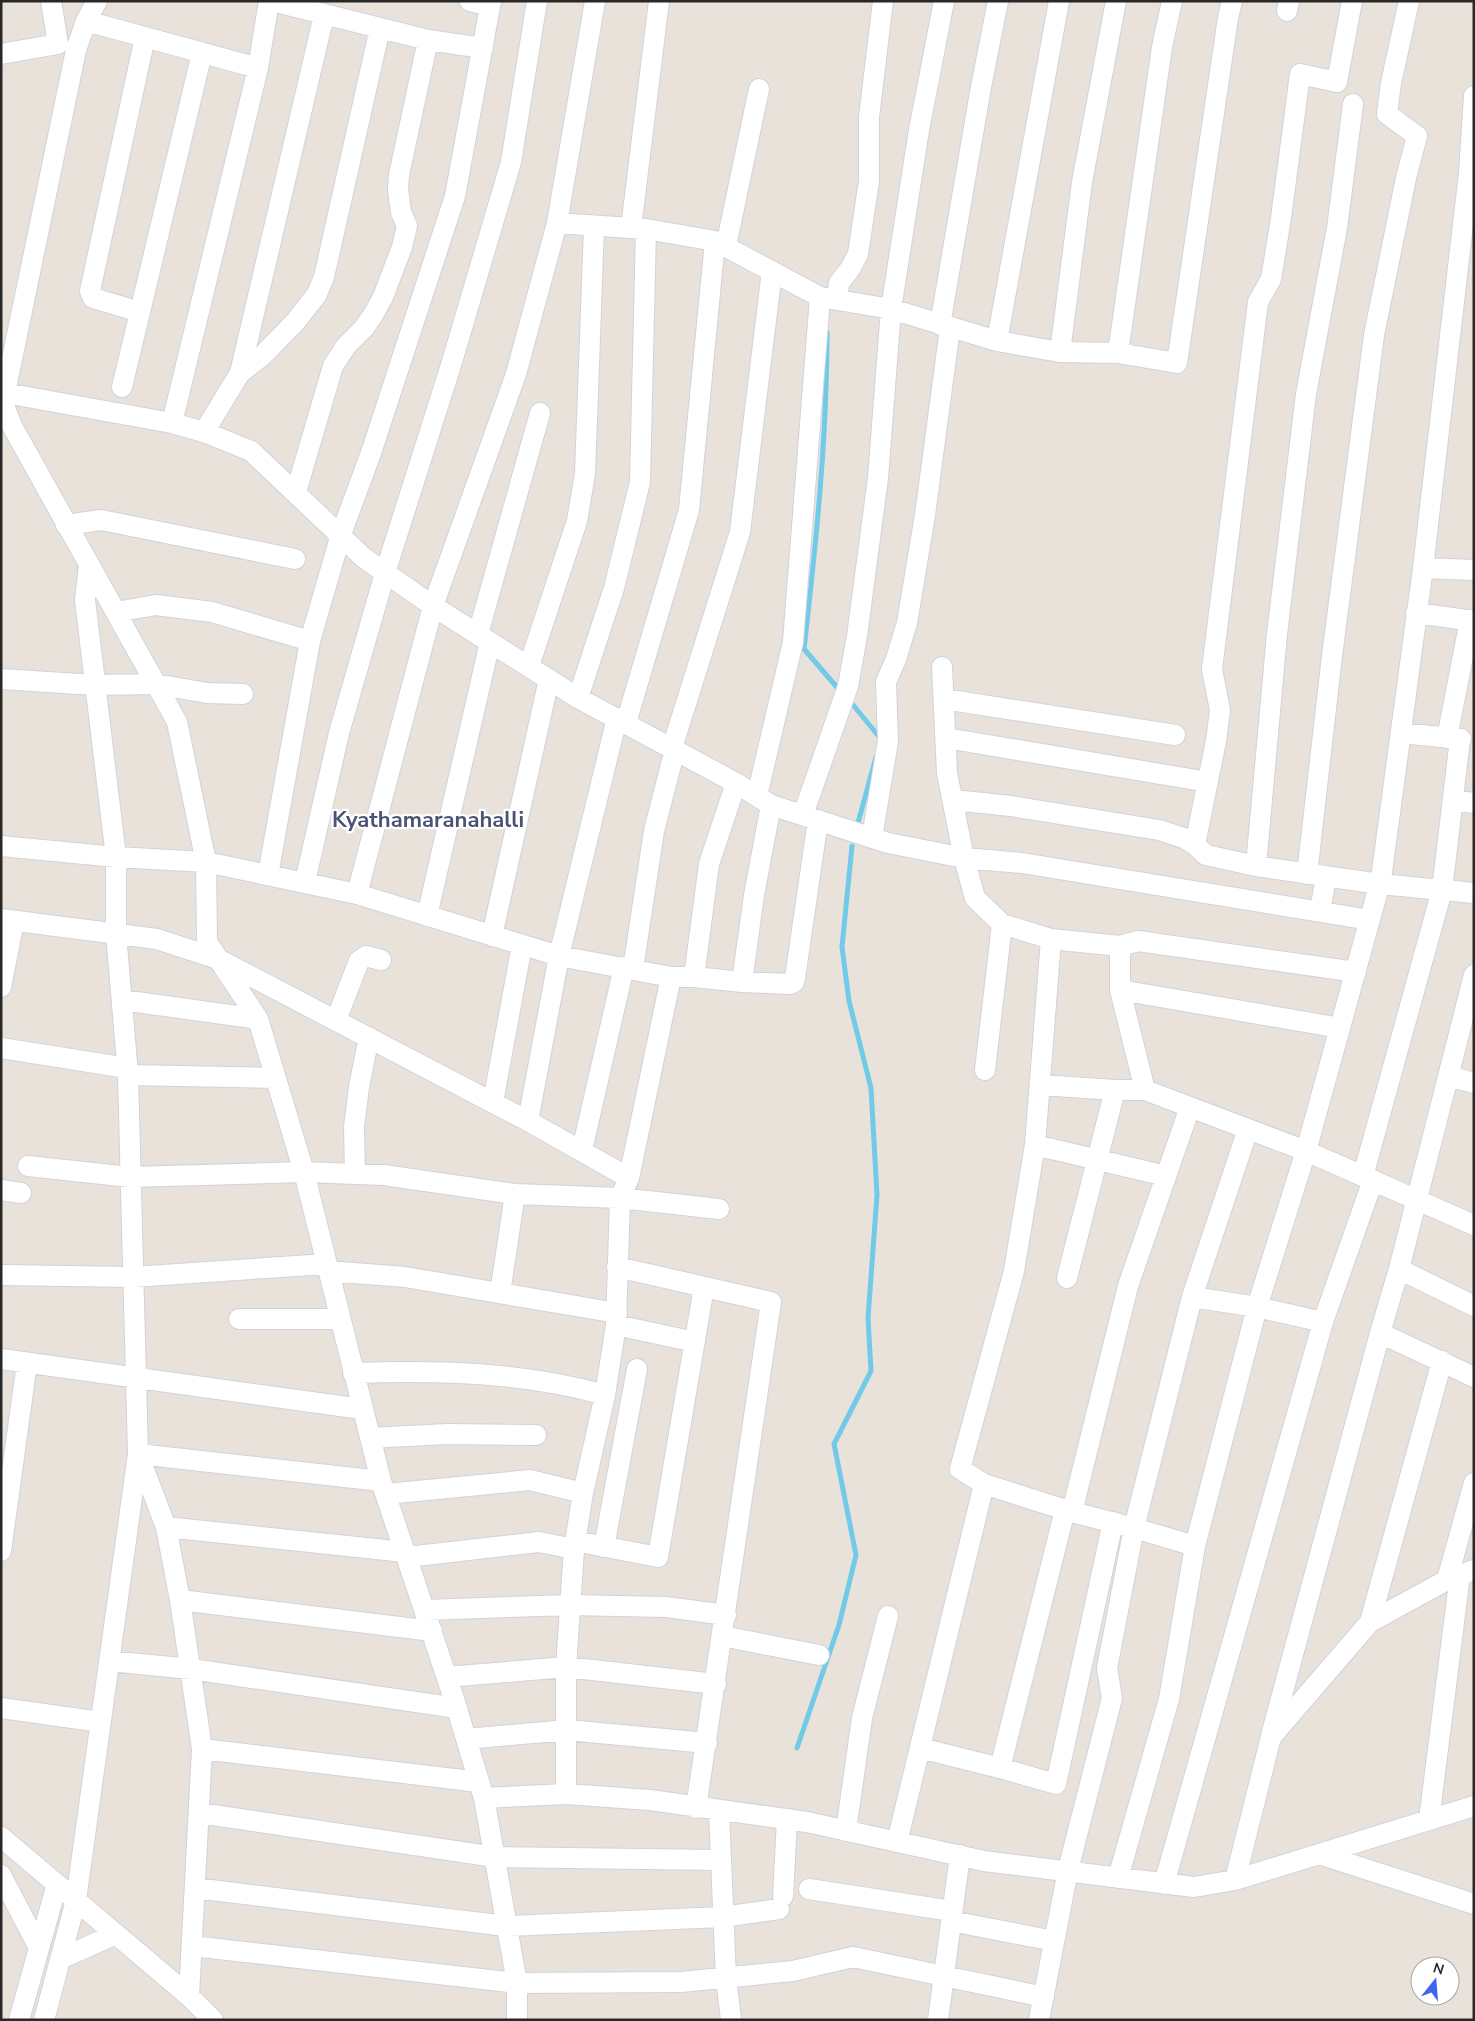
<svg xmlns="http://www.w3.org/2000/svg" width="1475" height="2021" viewBox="0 0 1475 2021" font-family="'Nunito Sans',sans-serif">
<rect width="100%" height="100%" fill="#e9e2da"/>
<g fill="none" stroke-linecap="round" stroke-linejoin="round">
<path stroke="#71cae7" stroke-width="5" d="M827,332C827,438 816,544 804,649L841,692
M849,700L881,739
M858,823L876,757
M797,1748L839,1625L856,1555L834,1444L871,1371L868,1318L877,1195L871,1088L849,1001L842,947L852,846"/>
<defs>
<path id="minor" d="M97,1L86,21L76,50L5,393V408L12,426L177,722L206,862L207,942L258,1019L304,1172L381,1481L454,1699L484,1798L517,1983V2020
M272,1L428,40L483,48
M470,1L490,6
M1287,11L1289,1
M86,21L258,68
M1,54L58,44L51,1
M557,223L646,229L715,241L820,297L891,309L997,341L1060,352L1118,353L1177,363L1228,18L1232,1
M631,228L659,1
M726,246L759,89
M837,300L839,283L850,269L858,254L869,181V117L883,1
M140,312L93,298L90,291L145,37
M940,325L981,87L998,1
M997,341L1059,1
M1060,352L1082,182L1116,1
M1118,353L1162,47L1172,1
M240,373L324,15
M122,387L202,53
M5,393L172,423L204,432L251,451L364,558L433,606L578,698L736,783L771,805L888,843L964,858L975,898L1002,924L1051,939L1120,946V990L1145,1090L1306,1151L1474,1225
M172,423L258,68L269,1
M204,432L240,373L263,355L296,321L317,294L324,277L380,28
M296,492L333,366L346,346L364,328L373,315L383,297L402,247L407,226L401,212L398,189L399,175L428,40
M66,525L101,520L295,559
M1423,568L1474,570
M116,612L156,605L212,612L310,641
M1416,613L1474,621
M478,634L540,413
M529,666L577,521L585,474L594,227
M942,667L947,773L964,858L1022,863L1370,920
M1,679L95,685L156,684L207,693L243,694
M578,698L614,588L640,482L646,229
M944,699L1175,735
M626,723L689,510L715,241
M1401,733L1461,739
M946,738L1208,782
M1447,738L1470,620
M672,748L740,532L772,271
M757,796L793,642L820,297
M953,800L1011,806L1159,830L1184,838L1195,845L1206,855L1256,866L1380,884L1474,893
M1453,800L1474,803
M803,815L848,686L857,636L878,478L891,309L919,130L944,1
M872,838L888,741L886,682L896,659L907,623L925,515L950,328
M1195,845L1216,741L1220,710L1212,669L1258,302L1271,279L1281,218L1300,74L1337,82L1352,1
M1,846L116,857L206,862L357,894L559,956L671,977H694L742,982L790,984L794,982L795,978L818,820
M1256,866L1277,634L1306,394L1337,228L1353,104
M1307,874L1332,656L1374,335L1406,178L1417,136L1387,114L1391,83L1409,1
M268,875L310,641L341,534L371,453L455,196L491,1
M305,882L339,733L385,573L451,365L511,162L537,1
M357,894L433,606L516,374L557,223L595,1
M1320,911L1326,877
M427,916L490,642
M1,919L157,939L218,959L528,1121L629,1178
M492,936L549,679
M1051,939L1035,1145L1014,1271L960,1469L984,1484L1072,1512L1134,1528L1195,1546
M1120,946L1138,941L1356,972
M633,969L654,831L675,749
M694,977L709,864L736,783
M742,982L754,895L771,805
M1,987L14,921
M1120,990L1340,1028
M122,1000L258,1019
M336,1020L359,961L366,956L381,960
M1,1048L127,1068
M985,1070L1002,924
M128,1075L276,1078
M1449,1076L1474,1083
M1040,1085L1115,1090H1145
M493,1102L522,945
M528,1121L559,956L617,718
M1035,1145L1166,1176
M582,1150L624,967
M28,1166L130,1177L304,1172L384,1175L515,1194L620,1198L719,1209
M355,1174L354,1127L359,1087L369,1037
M1363,1176L1442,890L1460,739
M1,1190L21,1193
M617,1267L771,1302L696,1808
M1399,1269L1474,1306
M328,1271L405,1277L617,1313
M1,1275L133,1277L326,1264
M1067,1278L1115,1090
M500,1293L515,1194
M1192,1297L1257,1307L1323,1322
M239,1319H340
M616,1325L695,1342
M1380,1333L1474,1377
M1,1359L362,1409
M353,1373C437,1370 523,1372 605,1395
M370,1438L447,1434L536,1435
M386,1494L530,1480L583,1493
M1072,1512L1128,1286L1190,1107
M166,1527L405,1552
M575,1541L658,1557L704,1287
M604,1547L637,1369
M1,1551L27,1363
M407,1557L539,1542L574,1549
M1447,1580L1474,1483
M180,1600L432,1631
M425,1610L569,1605L666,1607L726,1615
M1370,1622L1442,1361
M722,1636L819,1655
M109,1661L191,1669L457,1708
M447,1677L566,1667L716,1684
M1,1708L101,1722
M1272,1732L1380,1333L1399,1269L1474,975
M466,1739L567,1730L707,1743
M920,1748L1000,1768L1056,1784L1113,1522
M202,1749L479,1782
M1000,1768L1065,1510
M566,1794V1667L574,1549L583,1493L605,1395L616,1325L620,1198L629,1178L671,977
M484,1798L566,1794L650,1800L807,1822L984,1861L1194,1887L1235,1880L1271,1737L1370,1622L1447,1580L1474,1570
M719,1811L726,1978L731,2020
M199,1813L495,1857L721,1860
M1429,1820L1460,1575
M846,1831L862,1718L888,1616
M1,1837L189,1996L213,2020
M897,1842L984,1484
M1319,1854L1474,1904
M1,1875L39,1948
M1118,1878L1169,1699L1195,1546L1257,1307L1306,1151L1381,879L1423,568L1469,173L1474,96
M1235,1880L1474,1806
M1164,1884L1323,1322L1373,1180
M195,1888L506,1926L723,1917L779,1909
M809,1889L952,1911
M783,1896L787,1820
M951,1921L1054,1941
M192,1946L517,1983L681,1982L793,1971L853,1957L1044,1997
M60,1959L116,1934
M189,1996L202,1749L180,1600L166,1527L138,1454L381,1481
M19,2020L57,1884
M44,2020L76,1900L138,1454L128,1075L116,933V857L85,600L89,564
M938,2020L960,1855
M1039,2020L1068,1870L1112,1698L1107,1668L1134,1528L1192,1297L1248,1129"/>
</defs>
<use href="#minor" stroke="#cfd3e0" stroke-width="22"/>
<use href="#minor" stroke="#fff" stroke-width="20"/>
</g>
<g text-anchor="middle" stroke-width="4.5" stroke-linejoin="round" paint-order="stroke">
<g font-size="22" font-weight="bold" fill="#4b5375" stroke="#fff">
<text x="428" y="827">Kyathamaranahalli</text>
</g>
</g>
<rect width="1475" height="2021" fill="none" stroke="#282828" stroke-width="5"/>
<g transform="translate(1435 1981) rotate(17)"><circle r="24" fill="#ffffff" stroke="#a9a9a9"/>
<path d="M0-4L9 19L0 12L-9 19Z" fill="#4165ef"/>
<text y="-8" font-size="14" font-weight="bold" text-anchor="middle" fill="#282828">N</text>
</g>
</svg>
